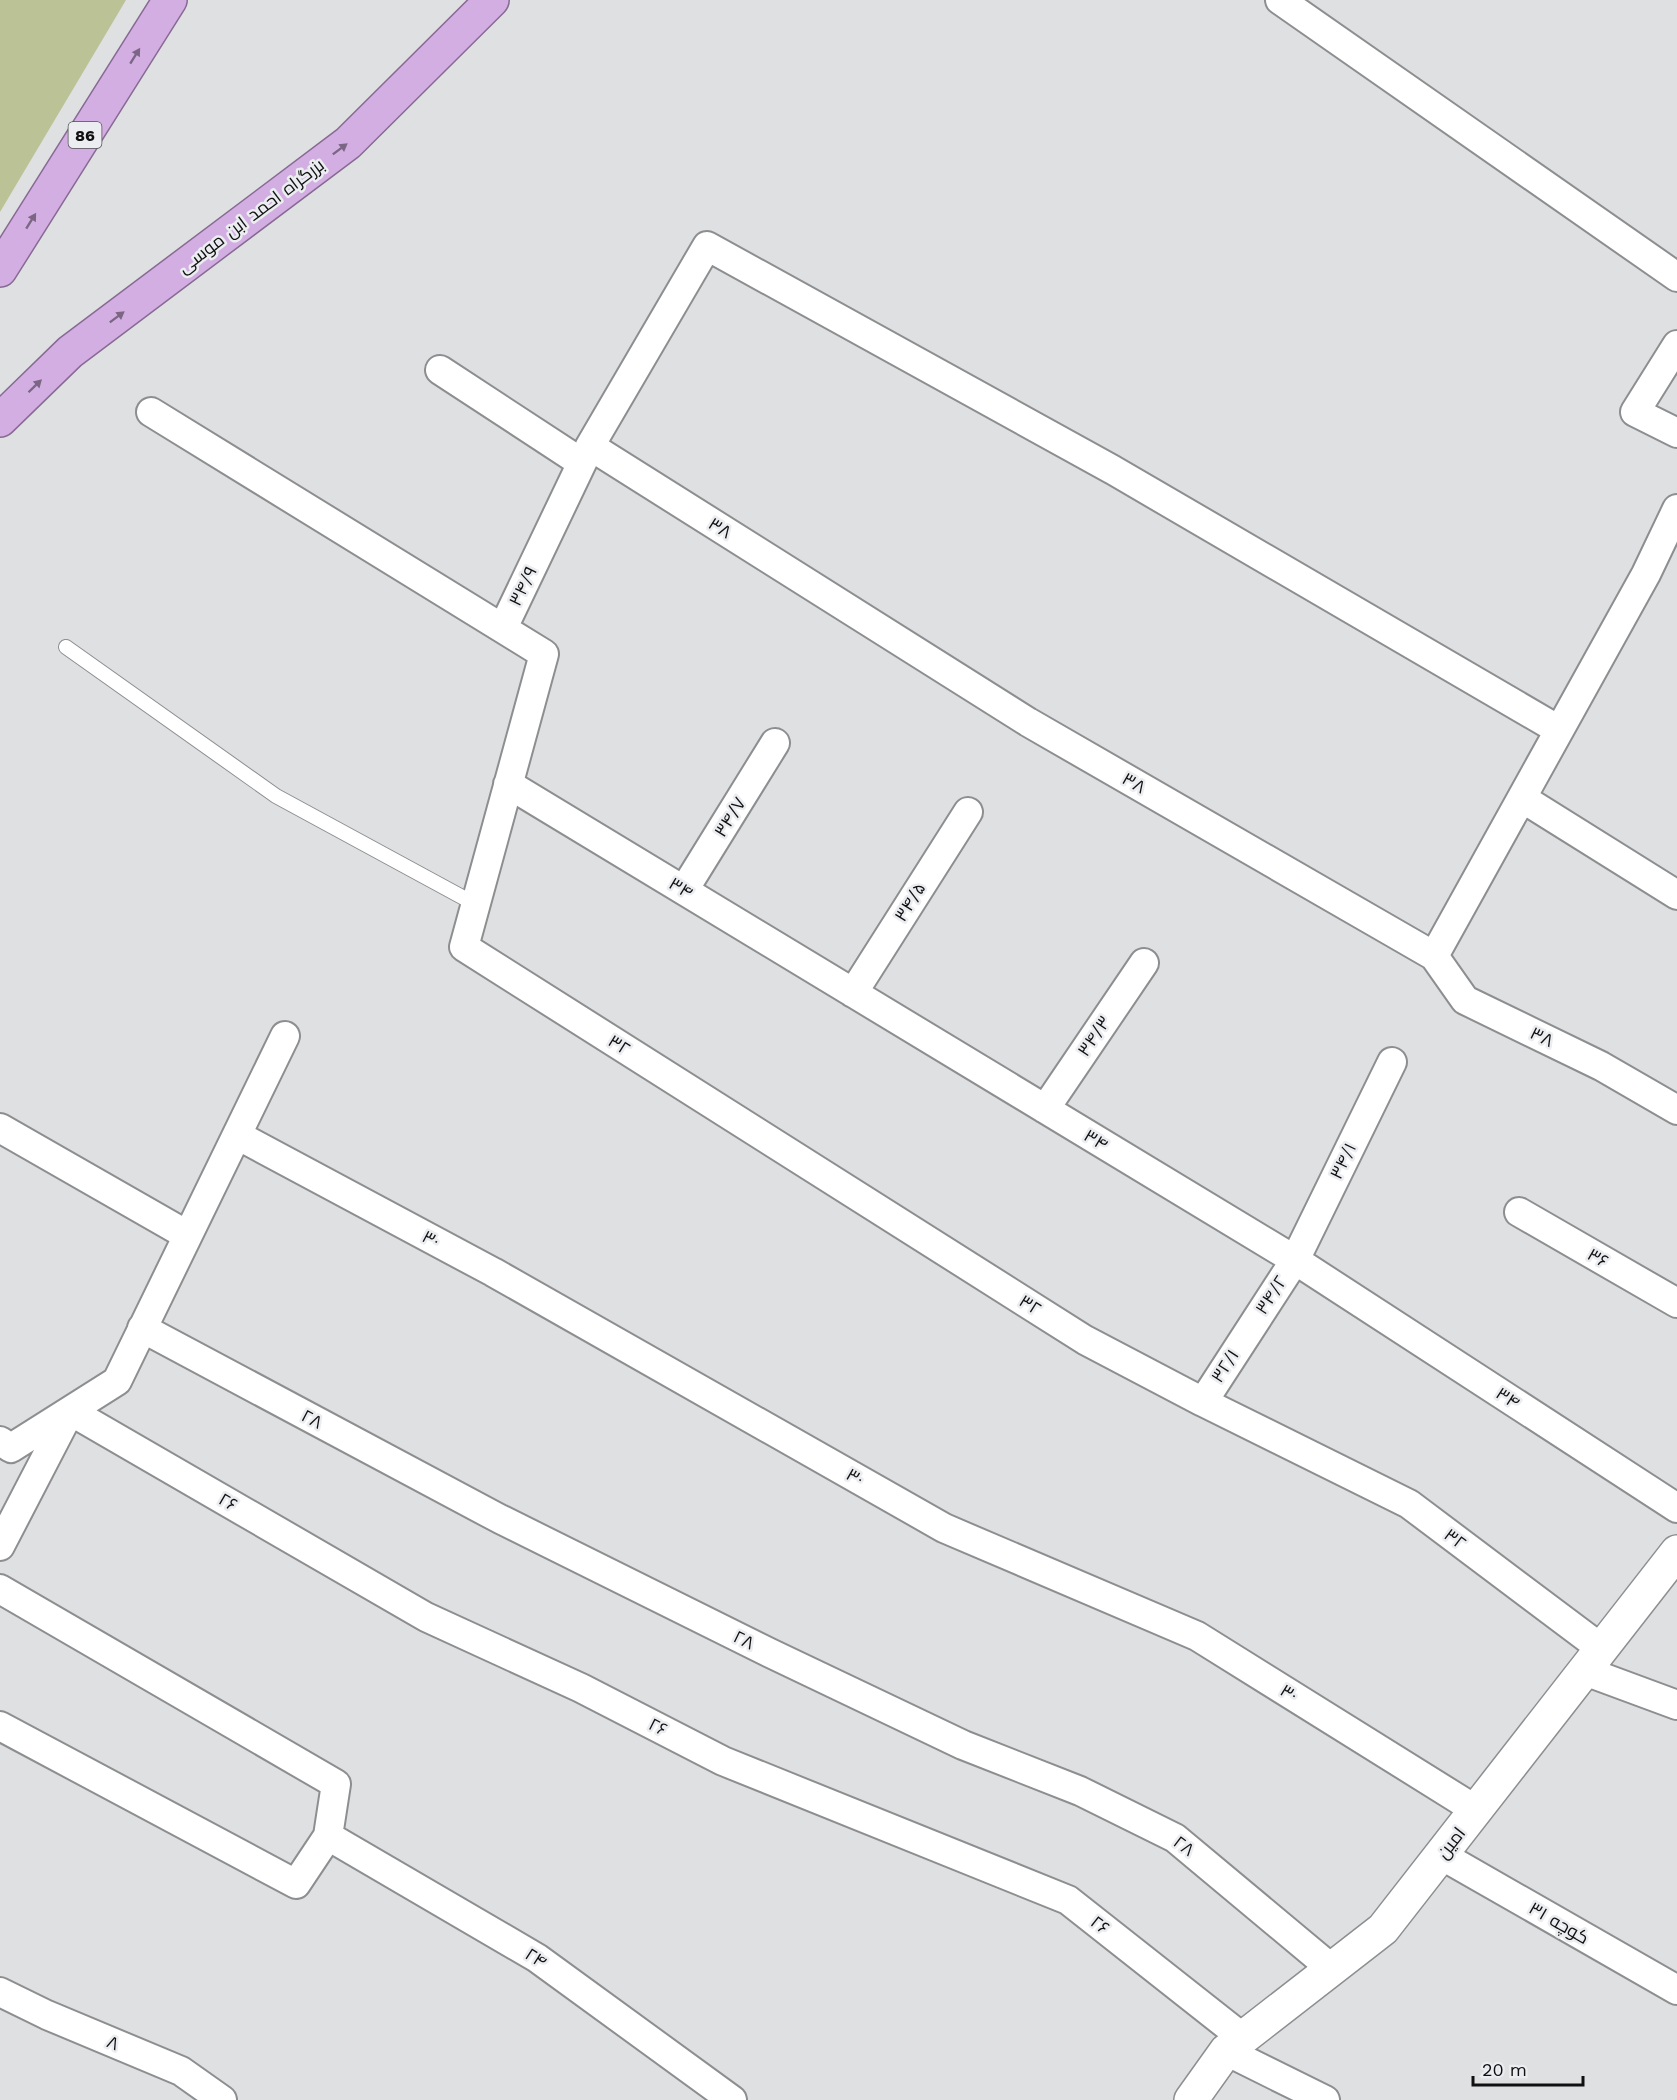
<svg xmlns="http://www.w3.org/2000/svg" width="1677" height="2100" viewBox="0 0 1677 2100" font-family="'Work Sans',Cairo,sans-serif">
<rect width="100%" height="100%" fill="#dee0e2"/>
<path fill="#bbc295" d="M0,0H126L0,212Z"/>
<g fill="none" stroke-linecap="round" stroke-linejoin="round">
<defs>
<path id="service" d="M66,647L276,796L475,904"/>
<path id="minor" d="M1280,0L1677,277
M1677,345L1635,412L1677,433
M440,370L582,463
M151,412L544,654L464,947L1085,1340L1203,1402L1409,1504L1602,1649
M590,446L1028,722L1434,956L1465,1000L1601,1066L1677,1110
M503,628L590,446L707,246L1113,470L1559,730
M508,784L1295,1260L1677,1508
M1522,798L1677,895
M684,890L775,743
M1434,956L1646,574L1677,509
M853,993L968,812
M1045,1109L1144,963
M0,1128L187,1235
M237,1135L493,1272L944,1528L1197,1636L1476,1810
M1519,1212L1677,1303
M142,1328L500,1519L770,1653L963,1745L1080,1791L1175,1838L1332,1969
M1203,1402L1295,1260L1392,1062
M0,1441L11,1448L117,1381L285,1036
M0,1546L70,1411L426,1617L581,1688L723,1761L1068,1900L1243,2038
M0,1589L336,1784L328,1836L296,1884L0,1726
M1585,1671L1677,1705
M328,1836L537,1958L732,2100
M1441,1855L1677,1990
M0,1992L47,2015L181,2071L222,2100
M1226,2051L1325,2100"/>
<path id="tertiary" d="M1191,2100L1226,2051L1383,1929L1677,1552"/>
<path id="trunk" d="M0,270L170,0
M0,420L70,352L348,143L492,0"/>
</defs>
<use href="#service" stroke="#8c8e90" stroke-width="16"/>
<use href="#minor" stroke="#8c8e90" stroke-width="32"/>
<use href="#tertiary" stroke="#8c8e90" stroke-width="36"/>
<use href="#trunk" stroke="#886994" stroke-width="36"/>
<use href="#service" stroke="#fff" stroke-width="14"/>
<use href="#minor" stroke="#fff" stroke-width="28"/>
<use href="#tertiary" stroke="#fff" stroke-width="33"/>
<use href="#trunk" stroke="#d3aee2" stroke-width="33"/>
</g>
<defs><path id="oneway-solid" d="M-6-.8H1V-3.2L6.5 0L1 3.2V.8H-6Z" transform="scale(1.5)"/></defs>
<g fill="#7b6784">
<use href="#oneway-solid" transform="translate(135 56) rotate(-58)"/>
<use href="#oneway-solid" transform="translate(340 149) rotate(-37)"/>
<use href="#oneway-solid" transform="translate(31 221) rotate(-58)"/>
<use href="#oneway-solid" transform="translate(117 317) rotate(-37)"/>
<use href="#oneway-solid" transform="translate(35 386) rotate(-44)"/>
</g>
<g text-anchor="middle" stroke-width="5" stroke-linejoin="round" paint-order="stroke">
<rect fill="#ebedf0" stroke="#525254" stroke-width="1.5" x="68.5" y="122" width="33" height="26" rx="4.5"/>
<g font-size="16" font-weight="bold" fill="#101011">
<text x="85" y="141">86</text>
</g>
<g font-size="18" fill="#101011" stroke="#ebedf0">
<text transform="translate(251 216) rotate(-37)" y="6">بزرگراه احمد ابن موسی</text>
<text transform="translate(720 528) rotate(32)" y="6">۳۸</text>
<text transform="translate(523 586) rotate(-64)" y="6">۳۴/۹</text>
<text transform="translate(1134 783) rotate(30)" y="6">۳۸</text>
<text transform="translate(730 817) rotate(-58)" y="6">۳۴/۷</text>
<text transform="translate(681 888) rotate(31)" y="6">۳۴</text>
<text transform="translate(910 902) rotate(-58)" y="6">۳۴/۵</text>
<text transform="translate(1094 1036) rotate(-56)" y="6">۳۴/۳</text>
<text transform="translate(1542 1037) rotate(26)" y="6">۳۸</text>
<text transform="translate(619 1045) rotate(32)" y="6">۳۲</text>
<text transform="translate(1096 1140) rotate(31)" y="6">۳۴</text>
<text transform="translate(1343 1161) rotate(-64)" y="6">۳۴/۱</text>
<text transform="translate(431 1239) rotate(28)" y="6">۳۰</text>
<text transform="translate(1598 1258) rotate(30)" y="6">۳۶</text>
<text transform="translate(1271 1295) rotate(-57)" y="6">۳۴/۲</text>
<text transform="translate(1030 1305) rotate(32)" y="6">۳۲</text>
<text transform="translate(1225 1366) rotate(-57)" y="6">۳۲/۱</text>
<text transform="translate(1508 1398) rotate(33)" y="6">۳۴</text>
<text transform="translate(312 1419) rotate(28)" y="6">۲۸</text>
<text transform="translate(855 1477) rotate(30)" y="6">۳۰</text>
<text transform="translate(228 1502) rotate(30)" y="6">۲۶</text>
<text transform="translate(1455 1539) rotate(37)" y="6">۳۲</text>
<text transform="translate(744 1640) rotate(26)" y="6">۲۸</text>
<text transform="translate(1289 1693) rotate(32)" y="6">۳۰</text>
<text transform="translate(658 1727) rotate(27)" y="6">۲۶</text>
<text transform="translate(1451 1843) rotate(-52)" y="6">امین</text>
<text transform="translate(1184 1846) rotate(37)" y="6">۲۸</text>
<text transform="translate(1559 1923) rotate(30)" y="6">کوچه ۳۱</text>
<text transform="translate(1100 1925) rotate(38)" y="6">۲۶</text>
<text transform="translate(536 1958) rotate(33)" y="6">۲۴</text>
<text transform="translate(113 2043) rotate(23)" y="6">۸</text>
</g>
</g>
<path d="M1473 2076v9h110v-9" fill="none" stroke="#101011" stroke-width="3"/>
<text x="1482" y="2076" font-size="18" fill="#101011" stroke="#ebedf0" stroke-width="4.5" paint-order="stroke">20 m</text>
</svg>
